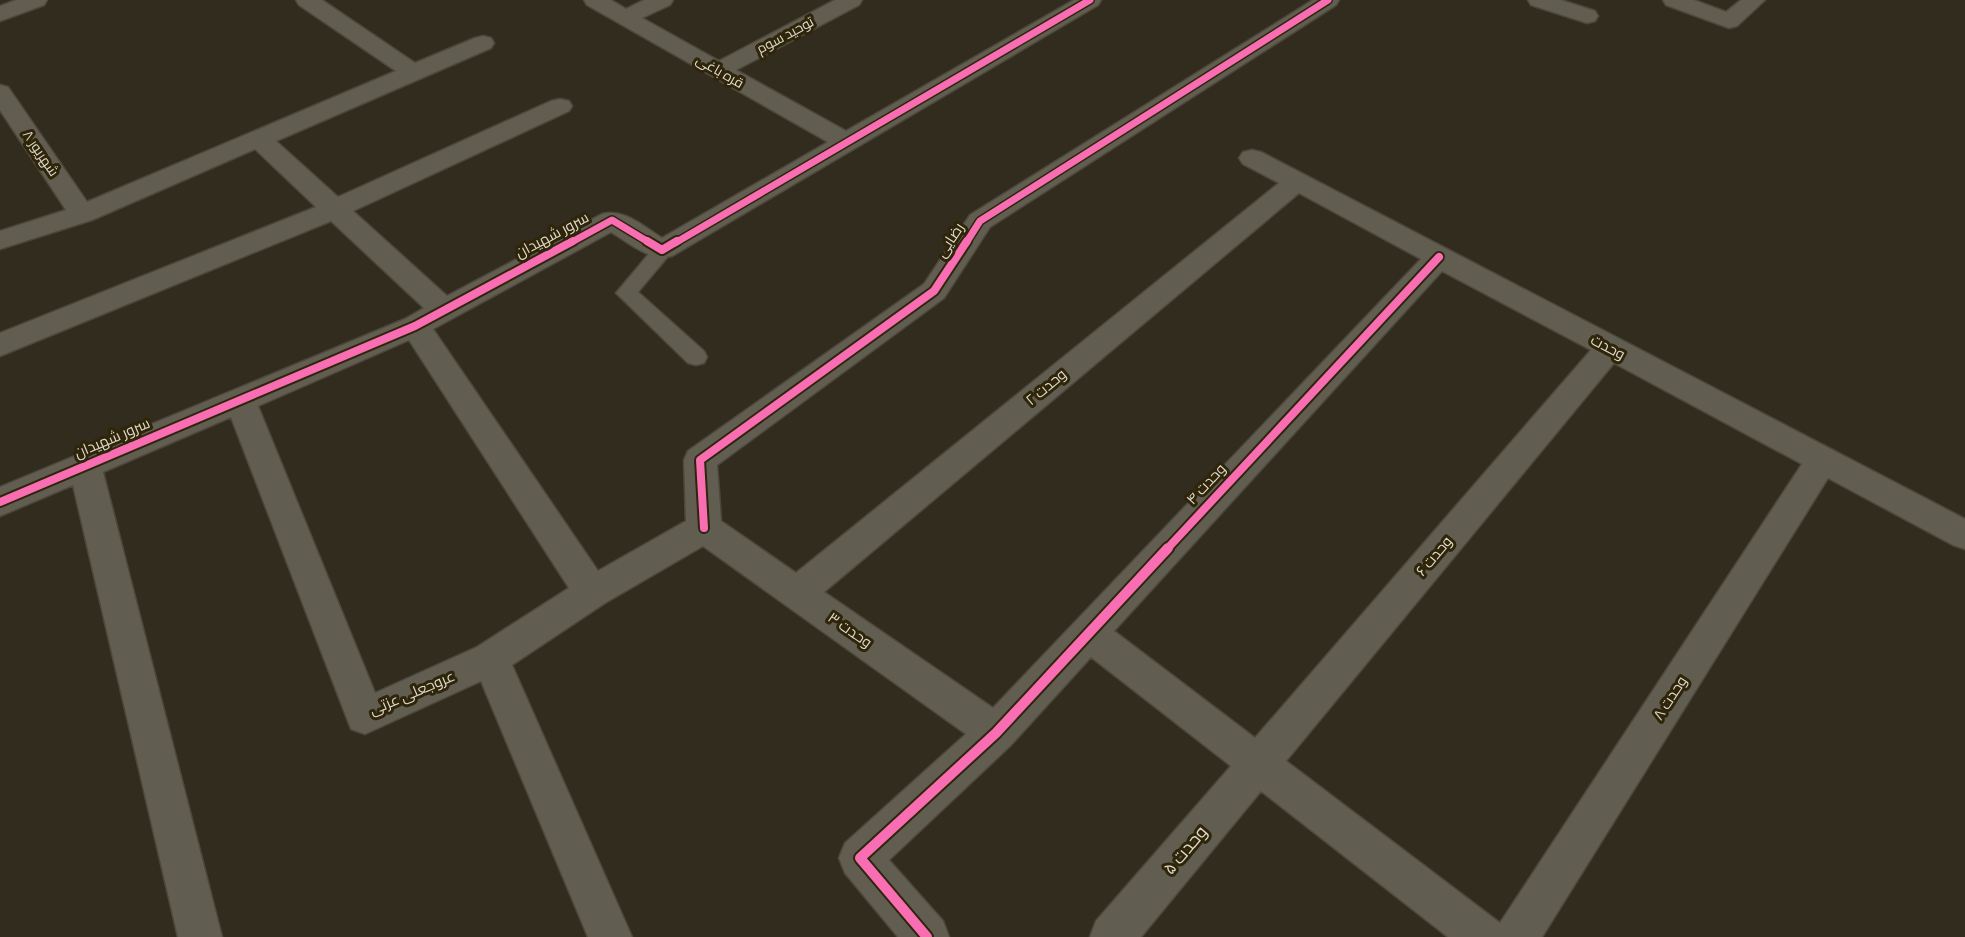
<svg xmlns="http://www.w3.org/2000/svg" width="1965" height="937" viewBox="0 0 1965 937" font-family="Literata,Cairo,serif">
<rect width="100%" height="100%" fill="#312c1d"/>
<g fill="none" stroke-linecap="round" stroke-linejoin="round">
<defs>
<path id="lane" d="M665,241L672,243L675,248L638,292L704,351L707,357L704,363L696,365L688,363L616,293L658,243Z"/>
<path id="street" d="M16,0H47L44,5L0,21V6Z
M296,0H322L415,63L475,38L483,36L491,38L494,43L491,48L276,141L338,197L551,101L560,99L569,101L572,106L569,111L353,211L447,296L602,214C624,208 644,227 662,238L828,142L587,5L584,0H611L626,9L644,0H673L670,5L642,18L719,61L835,0H862L859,5L736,70L846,131L1074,0H1101L1098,5L672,256C650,262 629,243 611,232L433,329L598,571L686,521L684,460L688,451L924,284L970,215L1313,0H1339L1336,5L990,227L944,298L717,465L721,521L796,573L1279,183L1243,164L1239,158L1243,152L1252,150L1261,152L1965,519V549L1953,545L1828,478L1542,937H1448L1261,791L1141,937H1090L1096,921L1231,766L1091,657L1010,746L889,860L943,921L949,937H898L845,873L839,858L845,843L966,734L703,546L605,603L512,665L632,937H588L481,681L365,734L351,729L231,417L103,472L222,937H178L73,485L0,516V487L405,319L424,308L331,221L0,356V333L316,207L255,149L92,220L0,249V231L66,210L0,110V85L8,87L87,202L396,71L299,5ZM1299,193L1421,259L993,708L824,592ZM1442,271L1591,350L1255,738L1114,631ZM409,340L569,588L477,647L375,693L258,406ZM1614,363L1802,464L1500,923L1286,761Z
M1528,0H1561L1595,11L1598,16L1595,21L1587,23L1531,5Z
M1663,0H1694L1726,12L1741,0H1765L1737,26L1729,28L1666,5Z"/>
</defs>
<use href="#lane" stroke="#4c473b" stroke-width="3"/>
<use href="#street" stroke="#4c473b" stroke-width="3"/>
<use href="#lane" fill="#615d51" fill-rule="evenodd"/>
<use href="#street" fill="#615d51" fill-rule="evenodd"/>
<defs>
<path id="cycleway-far2" d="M570,243L612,220L650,243
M675,243L1090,0
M966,243L980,221L1328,0"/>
<path id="cycleway-far1" d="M647,241L662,250L677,241
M0,502L415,326L573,241
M704,528L700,460L934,291L967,241
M1167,549L1439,257"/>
<path id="cycleway" d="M927,937L860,858L996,733L1168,548"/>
</defs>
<use href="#cycleway-far2" stroke="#2f250a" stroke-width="10"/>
<use href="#cycleway-far1" stroke="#2f250a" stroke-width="12"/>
<use href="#cycleway" stroke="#2f250a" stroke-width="14"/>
<use href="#cycleway-far2" stroke="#f96db3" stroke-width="7"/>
<use href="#cycleway-far1" stroke="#f96db3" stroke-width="8"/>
<use href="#cycleway" stroke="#f96db3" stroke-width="10"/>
</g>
<g text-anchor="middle" stroke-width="6" stroke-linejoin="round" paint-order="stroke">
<g font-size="14" fill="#dfd9ca" stroke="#2f250a">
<text transform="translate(785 35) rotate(-28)" y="5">توحید سوم</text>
<text transform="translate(720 71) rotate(30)" y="5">قره باغی</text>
<text transform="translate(41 153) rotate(56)" y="5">۸ شهریور</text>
</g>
<g font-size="15" fill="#dfd9ca" stroke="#2f250a">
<text transform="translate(552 235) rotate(-28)" y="5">سرور شهیدان</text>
<text transform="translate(950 240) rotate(-57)" y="5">رضایی</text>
<text transform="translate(1608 347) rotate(28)" y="5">وحدت</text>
<text transform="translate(1046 387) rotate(-40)" y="5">وحدت ۲</text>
<text transform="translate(112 438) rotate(-23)" y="5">سرور شهیدان</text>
<text transform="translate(1206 484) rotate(-47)" y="5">وحدت ۴</text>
<text transform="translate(1434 556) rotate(-50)" y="5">وحدت ۶</text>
<text transform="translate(850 630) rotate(35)" y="5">وحدت ۳</text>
<text transform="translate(412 693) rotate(-23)" y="5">عروجعلی عزتی</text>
<text transform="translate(1670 698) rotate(-57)" y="5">وحدت ۸</text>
</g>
<g font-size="18" fill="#dfd9ca" stroke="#2f250a">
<text transform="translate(1185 850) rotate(-50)" y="6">وحدت ۵</text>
</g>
</g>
</svg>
